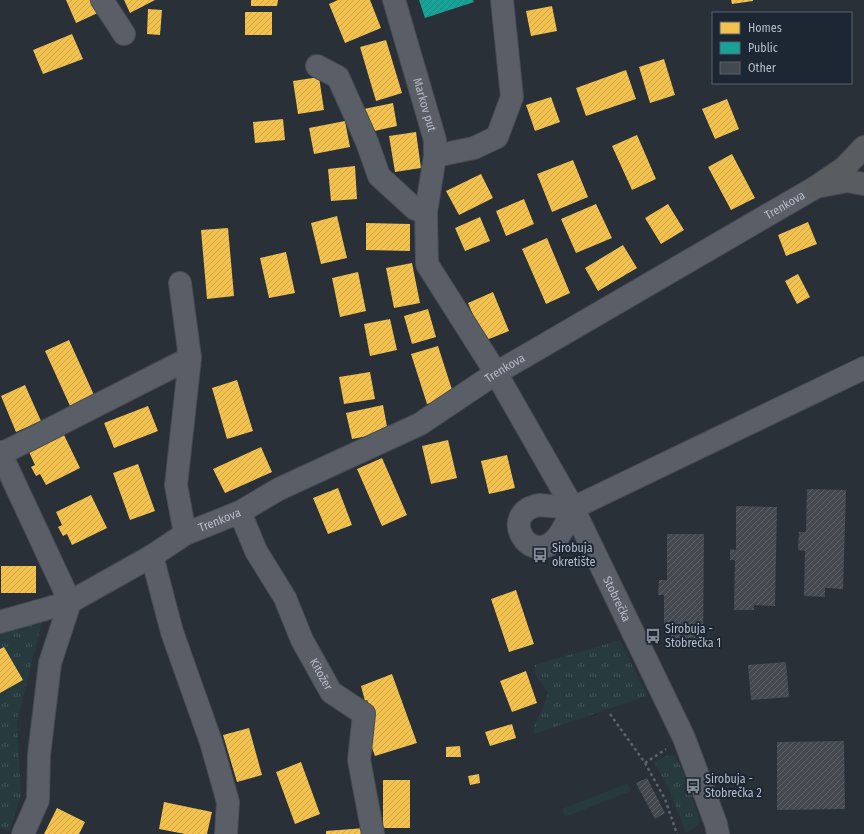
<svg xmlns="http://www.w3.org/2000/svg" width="864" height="834" viewBox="0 0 864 834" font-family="'Fira Sans Condensed',sans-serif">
<defs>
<pattern id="grass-tufts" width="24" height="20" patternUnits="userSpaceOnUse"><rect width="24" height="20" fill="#273a3e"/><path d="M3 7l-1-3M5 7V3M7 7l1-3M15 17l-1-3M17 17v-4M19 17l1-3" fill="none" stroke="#445559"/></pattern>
<pattern id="homes-hatch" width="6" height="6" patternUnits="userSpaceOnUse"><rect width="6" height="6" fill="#f2c14e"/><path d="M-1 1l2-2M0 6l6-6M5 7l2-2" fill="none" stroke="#cca64a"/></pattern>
<pattern id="public-hatch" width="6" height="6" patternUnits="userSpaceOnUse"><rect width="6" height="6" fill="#17a398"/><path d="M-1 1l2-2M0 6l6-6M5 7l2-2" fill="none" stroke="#1f8881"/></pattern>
<pattern id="building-hatch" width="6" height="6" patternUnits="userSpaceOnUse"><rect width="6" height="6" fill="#444950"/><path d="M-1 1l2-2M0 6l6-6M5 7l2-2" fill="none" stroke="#5d6168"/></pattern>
</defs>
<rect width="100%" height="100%" fill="#2a3038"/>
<path fill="url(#grass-tufts)" d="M46,605L17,723L21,795L9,831L0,828V608Z
M620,640L647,696L534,734V725L540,714L548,694C544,680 534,683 535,665Z
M674,755C685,770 694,803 700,821L696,827L686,833L668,787L654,762L666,756Z"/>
<path fill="#273a3e" d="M628,783L631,791L565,817L562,809Z"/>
<path fill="url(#homes-hatch)" d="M66,0H95L100,12L76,23Z
M124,0H155L130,13Z
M251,0H278L277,6H251Z
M338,0H370L381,28L345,43L329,4Z
M731,0H753V1L732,4Z
M552,6L557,31L531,36L526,11Z
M148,9L162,10L160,35L147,34Z
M245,12H272V35H245Z
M72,34L83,59L43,74L33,50Z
M386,40L402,93L376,101L360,47Z
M664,59L675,95L650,103L639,67Z
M626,70L636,99L586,116L576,88Z
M319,77L324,110L298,114L293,81Z
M551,97L560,122L535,131L526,105Z
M727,99L739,129L715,139L702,109Z
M393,103L397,126L370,132L364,109Z
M283,119L285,140L255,143L253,122Z
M345,121L350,147L314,154L309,128Z
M416,132L421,168L395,172L389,136Z
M637,135L656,179L632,190L612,146Z
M732,154L755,198L731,210L708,167Z
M573,160L588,197L552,212L537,174Z
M355,166L357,199L331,201L328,169Z
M481,174L493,198L459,215L446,191Z
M524,199L534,224L506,236L496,211Z
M596,204L612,238L576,253L561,219Z
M668,204L684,230L661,244L645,218Z
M337,216L347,258L321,264L311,223Z
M480,217L490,241L465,251L455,228Z
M808,222L817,244L786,256L778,235Z
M366,223L410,224V251L366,250Z
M228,228L234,296L207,299L201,230Z
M547,238L570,293L546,304L522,249Z
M623,245L637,268L598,291L585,268Z
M286,252L295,293L269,298L260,258Z
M412,263L420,303L394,308L386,268Z
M358,272L366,311L340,317L332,278Z
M798,274L810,297L797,304L785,281Z
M493,292L509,331L484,341L468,303Z
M428,309L436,337L412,344L404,316Z
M390,319L397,350L370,356L364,324Z
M69,340L94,395L70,406L45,351Z
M438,346L454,396L427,404L411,354Z
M370,372L375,399L344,404L339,377Z
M237,380L253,431L227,439L212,388Z
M25,385L41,421L16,432L1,396Z
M383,405L388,432L352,439L346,413Z
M148,406L158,431L114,448L104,423Z
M64,435L80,468L46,485L40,474L36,476L31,467L35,465L29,452Z
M448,440L457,478L431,484L422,446Z
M261,447L272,472L225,493L213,469Z
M507,455L515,488L489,494L481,461Z
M382,458L407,515L382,526L357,469Z
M138,464L155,511L130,520L113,473Z
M338,488L352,525L328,534L313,498Z
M91,495L107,528L72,545L67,534L63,536L58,527L62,525L56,512Z
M1,566H36V593H1Z
M516,590L534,644L509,652L491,599Z
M4,647L23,680L0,693V649Z
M526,671L537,703L512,712L500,681Z
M392,674L417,743L375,756L369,740L373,715L367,700L365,701L361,686Z
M512,724L516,738L490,746L485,732Z
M249,728L262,775L237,782L223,735Z
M460,746L461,757H446V747Z
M301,762L320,814L295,824L276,772Z
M479,774L480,783L470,785L468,776Z
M383,780H410V828H383Z
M164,802L212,812L207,834H185L159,829Z
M57,808L85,822L79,834H44Z
M365,828L366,834H326V831Z"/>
<path fill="url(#public-hatch)" d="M419,0H473L474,2L425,18Z"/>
<path fill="url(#building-hatch)" d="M807,489L846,490L843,589L825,588V597L804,596L805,551L798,550L799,532H806Z
M736,506L777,507L775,606L754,605V610H734L735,560H730V549L736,550Z
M667,534H704L703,642H671V628H664V595H658L659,580H667Z
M786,662L789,697L751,700L748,665Z
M844,741L845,809L777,810V742Z
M647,778L665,813L655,819L636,783Z"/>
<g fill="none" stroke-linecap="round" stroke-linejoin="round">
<defs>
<g id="minor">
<path d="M102,0L124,34"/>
<path id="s1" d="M394,0L435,140V156L426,212L427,264L496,373L573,508L684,738L716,824L718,834"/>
<path d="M317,66L338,77L367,142L379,176L415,209L426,212"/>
<path d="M435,156L474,148L497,137L512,97L502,0"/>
<path d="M180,283L190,358L176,485L185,534"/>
<path d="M0,452L70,602L0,622"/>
<path d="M1,454L190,358"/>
<path d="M539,505L573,508C568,518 563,533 554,541C528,565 498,513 539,505Z"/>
<path d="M573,508L864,368"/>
<path id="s2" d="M240,512L256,551L285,598L302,640L331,692L364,714L359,760L373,834"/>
<path d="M152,556L172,632L211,742L228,802L226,834"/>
<path id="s3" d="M23,834L38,800L39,755L50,663L70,602L152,556L185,534L240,512L279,489L420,424L496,373L816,187"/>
</g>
<path id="highway" d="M821,186L847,181L864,184
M816,187L844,168L864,147"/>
</defs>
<use href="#minor" stroke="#484c53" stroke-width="24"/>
<use href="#highway" stroke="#474c53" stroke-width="24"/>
<path stroke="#5d636a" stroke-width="2.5" stroke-dasharray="3 3" stroke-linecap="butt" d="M610,714L645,763L665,799L677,834
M645,763L666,749"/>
<use href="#minor" stroke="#5a5e66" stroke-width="22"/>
<use href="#highway" stroke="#5a5d60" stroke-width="22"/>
</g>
<defs>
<symbol id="bus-bare" viewBox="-9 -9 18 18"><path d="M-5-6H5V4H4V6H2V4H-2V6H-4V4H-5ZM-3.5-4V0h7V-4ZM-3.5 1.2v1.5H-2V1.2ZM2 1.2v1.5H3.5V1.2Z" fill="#848b96" stroke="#1d2633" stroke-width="2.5" paint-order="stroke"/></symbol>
</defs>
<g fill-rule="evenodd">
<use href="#bus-bare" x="529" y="544" width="22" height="22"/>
<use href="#bus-bare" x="642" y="625" width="22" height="22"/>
<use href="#bus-bare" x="682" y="775" width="22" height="22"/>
</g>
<g text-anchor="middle" stroke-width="4" stroke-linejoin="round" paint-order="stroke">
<g font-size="12" fill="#b4bcc9" stroke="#1d2633">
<text dy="4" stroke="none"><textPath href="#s1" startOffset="109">Markov put</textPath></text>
<text dy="4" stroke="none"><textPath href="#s3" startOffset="1058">Trenkova</textPath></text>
<text dy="4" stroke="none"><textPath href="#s3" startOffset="734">Trenkova</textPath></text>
<text dy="4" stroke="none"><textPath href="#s3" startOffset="410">Trenkova</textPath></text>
<text dy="4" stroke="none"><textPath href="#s1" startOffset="656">Stobrečka</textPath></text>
<text dy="4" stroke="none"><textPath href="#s2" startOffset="182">Kitožer</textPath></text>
</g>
<g font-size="12" fill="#b4bcc9" stroke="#1d2633" text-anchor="start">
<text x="552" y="552">Sirobuja<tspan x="552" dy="14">okretište</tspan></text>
<text x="665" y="633">Sirobuja -<tspan x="665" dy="14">Stobrečka 1</tspan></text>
<text x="705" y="783">Sirobuja -<tspan x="705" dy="14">Stobrečka 2</tspan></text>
</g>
</g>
<rect x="712" y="12" width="140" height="72" fill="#1d2633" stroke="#59626f"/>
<rect x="720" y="22" width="20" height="12" fill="#f2c14e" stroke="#59626f"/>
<text x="748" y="32" font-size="12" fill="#b4bcc9">Homes</text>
<rect x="720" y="42" width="20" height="12" fill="#17a398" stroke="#59626f"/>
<text x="748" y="52" font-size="12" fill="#b4bcc9">Public</text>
<rect x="720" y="62" width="20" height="12" fill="#444950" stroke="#59626f"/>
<text x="748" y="72" font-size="12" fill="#b4bcc9">Other</text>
</svg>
